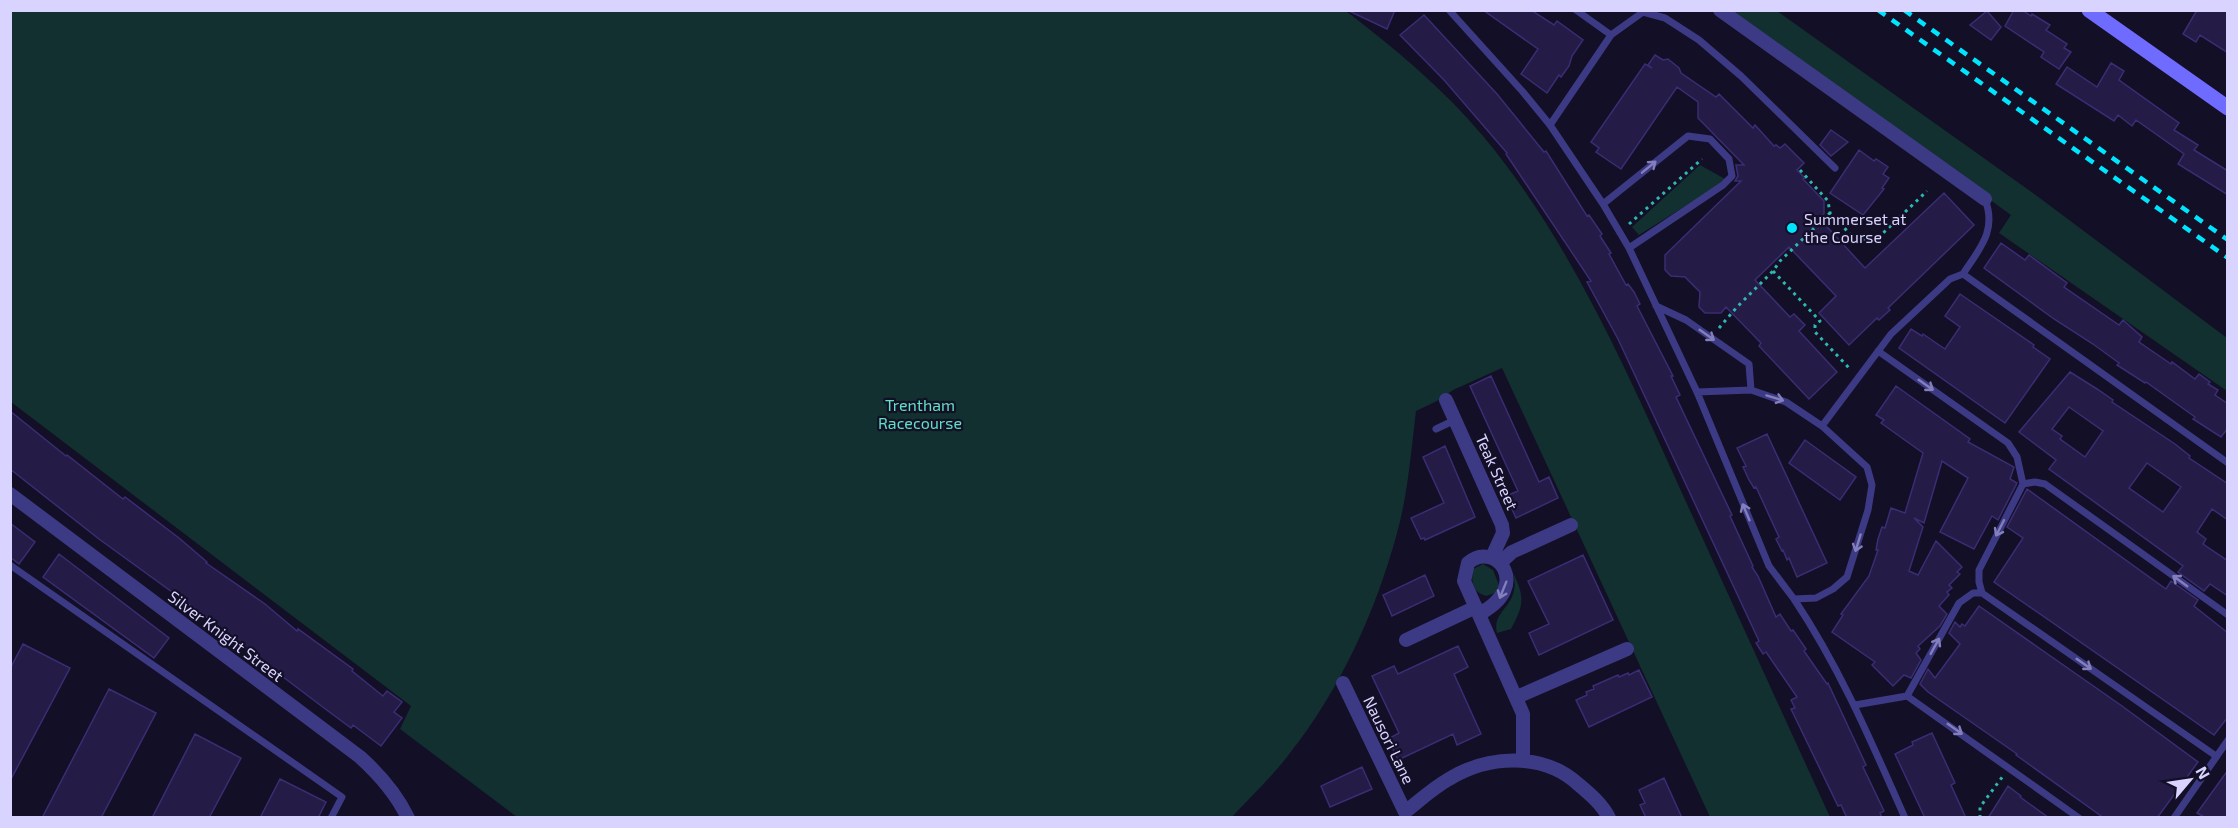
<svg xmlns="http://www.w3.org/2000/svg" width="2238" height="828" viewBox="0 0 2238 828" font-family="'Exo 2',sans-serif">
<rect width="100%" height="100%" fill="#130f26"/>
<path fill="#12302f" d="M10,11H1346C1395,49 1443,88 1483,136C1568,238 1623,363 1677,482C1728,594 1779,706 1830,817H1710L1502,368L1453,390L1439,400L1416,411C1411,452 1408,494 1397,533C1376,611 1340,690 1290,753C1273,776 1251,796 1232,817H517L400,729L411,706L11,402Z
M1728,11H1777L2037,196L2227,338V391L1999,233L2011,215Z
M1700,165L1725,179L1714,188L1639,235L1632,227Z
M1483,564L1493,570L1499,585L1495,593L1486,596C1472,592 1471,581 1473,569Z
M1513,573C1525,597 1524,605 1511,629L1497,633C1491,609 1522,606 1513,573Z"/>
<path fill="#241b47" stroke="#3b2d73" stroke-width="1.5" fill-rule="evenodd" d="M1347,10H1395L1387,29Z
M1483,10H1531L1554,25L1557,21L1583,40L1572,56L1569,66L1561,77L1559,75L1547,93L1521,74L1538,49Z
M2014,10H2022L2031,16L2032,14L2050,25L2046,30L2067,44L2064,48L2071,52L2059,69L2041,57L2044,52L2005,26Z
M2197,10H2228V53L2200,35L2196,42L2183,34Z
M1987,11L2001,27L1991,40L1970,25Z
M1424,15L1497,94L1544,152L1546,151L1587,216L1589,215L1602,234L1600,236L1611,253L1609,254L1626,285L1628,284L1634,292L1640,304L1637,306L1673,376H1671L1680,395L1676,397L1732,515L1730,516L1753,566L1752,567L1758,576L1776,617L1780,614L1791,631L1793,630L1806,649L1804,651L1827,684L1828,683L1866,765L1863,767L1884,811L1880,813L1882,818H1847L1841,805L1838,806L1791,709L1795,708L1791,700L1797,697L1766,652L1763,654L1756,643L1759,641L1618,339L1587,282L1591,281L1506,154L1507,153L1444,80L1400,35Z
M1655,55L1663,60L1668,59L1679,68L1681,73L1716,97L1719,94L1753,128L1755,125L1774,146L1776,145L1780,148L1785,144L1804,163L1797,170L1805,178L1803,179L1824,201V214L1819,218L1865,268L1944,193L1974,225L1888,308L1890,310L1879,320L1877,318L1849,345L1819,313L1836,296L1789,247L1755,280L1790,317L1794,314L1805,325L1799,331L1837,372L1809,399L1759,346L1761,343L1726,307L1721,313H1705L1699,307L1700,292L1685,277L1671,276L1665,270V255L1741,181H1735L1738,176L1736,165H1744L1698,118V102L1677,87L1621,169L1596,152L1599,148L1591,142L1645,64L1652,68L1648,65Z
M2111,63L2124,71L2119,80L2179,123L2174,130L2198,145L2194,150L2228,171V195L2178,164L2184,154L2136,120L2132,126L2118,115L2114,121L2056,84L2067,67L2097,87Z
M1831,130L1848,142L1831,156L1820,145Z
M1859,150L1874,161L1876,159L1888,167L1883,174L1889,178L1882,188L1884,189L1863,215L1830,193Z
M2001,243L2025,260L2029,255L2067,283L2064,287L2119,325L2123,320L2142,337L2139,342L2171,364L2172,362L2195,379L2199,374L2210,382L2208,384L2218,390L2215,395L2228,404V428L2221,437L2193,419L2195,417L2146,382L2145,383L2117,365L2119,363L2093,344L2054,319L1984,268Z
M1960,294L2034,345L2033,347L2050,359L2005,423L1899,348L1911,329L1922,336L1923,334L1945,349L1960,327L1945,316Z
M2070,372L2097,389L2113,400L2112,402L2175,444L2190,456L2189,458L2228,484V520L2212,509L2197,532L2206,539L2203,544L2228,561V596L2210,584L2204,591L2178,572L2183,566L2049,469L2056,460L2019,432ZM2069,407L2103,431L2085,457L2060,439L2062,436L2052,429ZM2147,463L2181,487L2163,512L2129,488Z
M1491,376L1539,482L1549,477L1558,498L1516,518L1506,496L1518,491L1470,386Z
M1896,386L1970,439L1968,442L2014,467L2010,479L2017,483L1998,520L1992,516L1974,549L1940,532L1968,478L1942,461L1924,523L1914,518L1923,527L1909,571L1918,575L1936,541L1962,567L1957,572L1960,574L1949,585L1952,588L1947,592L1949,595L1939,606L1947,614L1940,626L1918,646L1920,649L1916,653L1921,660L1911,678L1904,675L1893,686L1872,665L1875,662L1832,632L1843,615L1841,614L1869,576L1878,550H1876L1878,539L1882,527L1885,528L1891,508L1905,513L1923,453L1881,423L1884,420L1876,415Z
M10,411L66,456L67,455L123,499L125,497L179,538L207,562L206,563L265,604L297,631L298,629L353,669L352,671L383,696L387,691L402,702L394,712L402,718L381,746L353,725L351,728L324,708L237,642L236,643L214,627L216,624L99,539L10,469Z
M1767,434L1827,563L1797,577L1789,558L1787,560L1783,550L1782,551L1776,539L1779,537L1756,487L1754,488L1749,480L1743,467L1746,466L1737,448Z
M1805,440L1856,477L1840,500L1789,463Z
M1445,446L1475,517L1425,540L1424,538L1421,539L1411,518L1444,503L1423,457Z
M2027,489L2166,589L2171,581L2198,600L2194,606L2228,633V717L2214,735L1994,582L2023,538L2007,527Z
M10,523L35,542L19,564L10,557Z
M59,554L169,638L154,658L43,577Z
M1583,555L1613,620L1539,655L1529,633L1549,624L1528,581Z
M1425,575L1434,596L1392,616L1383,595Z
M1979,606L2122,706L2198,762L2157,818H2104L2016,755L2017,754L1928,692L1920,684L1928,669L1935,678L1960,644L1949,633L1955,622L1960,627L1962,624L1965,626Z
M23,644L70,668L10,781V669Z
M1458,646L1468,667L1454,674L1481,734L1457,745L1453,734L1398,760L1388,739L1399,733L1372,676L1394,666L1398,674Z
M1639,670L1652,697L1589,727L1576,700L1587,695L1586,692L1594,689L1593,686L1618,675L1619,677L1628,673L1629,675Z
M109,689L156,713L101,818H42Z
M1932,733L1955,783L1951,785L1966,818H1925L1895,754L1913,745L1912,742Z
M195,734L241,758L209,818H152Z
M1362,767L1372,789L1330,807L1321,786Z
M2228,770V818H2206L2197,813Z
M1664,778L1682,818H1646L1640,805L1645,803L1639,790Z
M280,779L326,802L318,818H260Z
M2008,786L2021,796L2020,797L2049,818H1988Z"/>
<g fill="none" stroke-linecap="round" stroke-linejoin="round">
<path stroke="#2fb8b0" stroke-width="3" stroke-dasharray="3 4.5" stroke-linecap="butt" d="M1800,170L1828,201L1830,213L1851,235L1860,240L1879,237L1927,191
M1629,224L1702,159
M1773,271L1820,321L1815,325V332L1850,369
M1719,328L1737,307L1773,271L1780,261L1830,213
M1980,818V807L2003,776"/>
<path stroke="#3d3a85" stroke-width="7" d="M1449,10L1523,92L1550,125L1603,204L1629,248L1697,392L1769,566L1794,599L1816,598L1833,589L1847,577L1868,510L1872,485L1867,467L1822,426L1786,402L1751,390L1697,392
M1576,10L1611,35
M1550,125L1611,35L1643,12L1665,18L1699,40L1741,76L1835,168
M1603,204L1688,136L1710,139L1729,159L1732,176L1723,185L1629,248
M1963,274C1980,248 1997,231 1985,199
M1656,306L1686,320L1749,364L1751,390
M1878,351L2008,443L2017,457L2023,484L1979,570V582L1982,593L2216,756
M1822,426L1891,334L1950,279L1963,274L2228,463
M1436,429L1455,420
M2023,484L2035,482L2045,484L2228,615
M10,565L342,797L331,818
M1794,599C1840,668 1871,741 1905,818
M1907,696L1959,603L1973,593H1982
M1855,705L1907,696L2079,818
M2174,818L2228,740"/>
<path stroke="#3d3a85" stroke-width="14" d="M1720,10L1985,199
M1446,400L1502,525L1503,533L1492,557
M10,494L360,757C380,775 396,793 408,818
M1500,563L1512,552L1571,525
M1480,614C1489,608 1499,602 1504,591C1515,567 1488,545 1468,563L1464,581L1523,714V760
M1406,640L1476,607
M1343,683L1405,812C1419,801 1433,788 1449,779C1488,755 1543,752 1578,784C1590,794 1602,804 1609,818
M1517,697L1627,649"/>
<path stroke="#6f6bff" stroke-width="15" d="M2089,10L2228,108"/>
<path stroke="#00e5ff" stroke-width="4.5" stroke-dasharray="9 8" stroke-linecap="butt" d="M1878,10L2228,258
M1904,10L2228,240"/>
</g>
<defs><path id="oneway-shaft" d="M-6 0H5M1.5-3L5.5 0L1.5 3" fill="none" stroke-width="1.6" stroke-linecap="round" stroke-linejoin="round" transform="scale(1.5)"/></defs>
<g stroke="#837fbc">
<use href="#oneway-shaft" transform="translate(1649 167) rotate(-39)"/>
<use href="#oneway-shaft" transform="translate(1707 335) rotate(35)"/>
<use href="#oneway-shaft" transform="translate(1926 385) rotate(35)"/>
<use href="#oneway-shaft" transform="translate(1775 398) rotate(17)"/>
<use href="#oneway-shaft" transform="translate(1746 512) rotate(-113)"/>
<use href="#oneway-shaft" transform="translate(2000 528) rotate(117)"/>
<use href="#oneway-shaft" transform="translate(1858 543) rotate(107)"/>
<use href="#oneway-shaft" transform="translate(2180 581) rotate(-144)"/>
<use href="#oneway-shaft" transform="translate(1503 590) rotate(112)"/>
<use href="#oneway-shaft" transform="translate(1935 646) rotate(-61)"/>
<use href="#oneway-shaft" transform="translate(2084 664) rotate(35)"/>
<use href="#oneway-shaft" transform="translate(1955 729) rotate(35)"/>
</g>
<circle fill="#00e5ff" stroke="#130f26" stroke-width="2" cx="1792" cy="228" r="6"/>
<g text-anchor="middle" stroke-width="4.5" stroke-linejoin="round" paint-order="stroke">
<g font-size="16" fill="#d9d4ff" stroke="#130f26" text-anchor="start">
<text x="1804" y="225">Summerset at<tspan x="1804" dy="18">the Course</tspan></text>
</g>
<g font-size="16" fill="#5fe0c0" stroke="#130f26">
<text x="920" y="411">Trentham<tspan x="920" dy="18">Racecourse</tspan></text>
</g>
<g font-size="16" fill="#d9d4ff" stroke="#130f26">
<text transform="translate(1497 472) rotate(66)" y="6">Teak Street</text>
<text transform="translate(226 636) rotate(37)" y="6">Silver Knight Street</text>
<text transform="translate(1389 740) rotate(64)" y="6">Nausori Lane</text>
</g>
</g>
<rect width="2238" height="828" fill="none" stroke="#d9d4ff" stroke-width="24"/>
<g transform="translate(2190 780) rotate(61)" stroke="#130f26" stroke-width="4.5" paint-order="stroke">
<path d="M0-4.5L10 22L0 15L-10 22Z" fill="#d9d4ff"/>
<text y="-9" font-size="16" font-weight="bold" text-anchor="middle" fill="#d9d4ff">N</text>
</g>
</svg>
